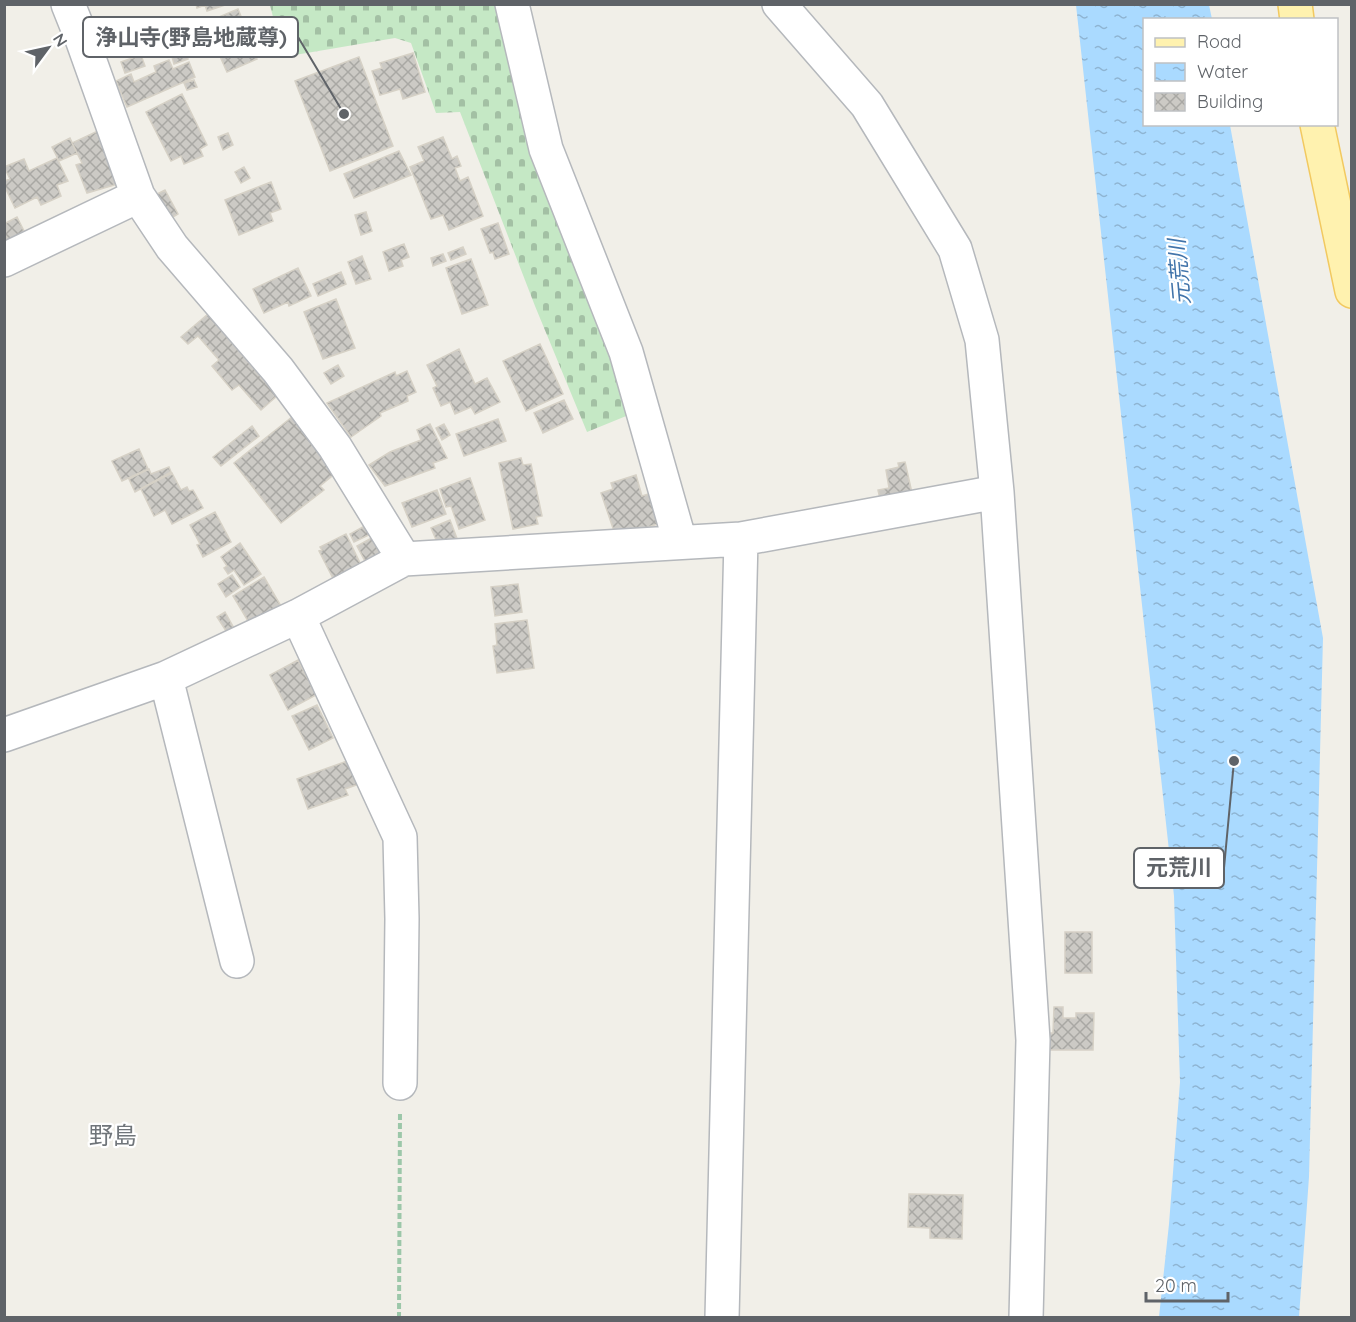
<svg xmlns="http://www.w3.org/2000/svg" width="1356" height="1322" viewBox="0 0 1356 1322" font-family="Quicksand,'Noto Sans JP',sans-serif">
<defs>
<pattern id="cemetery-stones" width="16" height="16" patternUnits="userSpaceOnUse" patternTransform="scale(1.5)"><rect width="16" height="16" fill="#c5e8c5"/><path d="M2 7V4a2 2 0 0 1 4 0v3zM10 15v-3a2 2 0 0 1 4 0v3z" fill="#a3c0a4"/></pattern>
<pattern id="water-ripples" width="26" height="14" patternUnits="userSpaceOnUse" patternTransform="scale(1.5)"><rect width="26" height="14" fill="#aadaff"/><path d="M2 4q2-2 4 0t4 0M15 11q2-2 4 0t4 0" fill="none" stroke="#8eb4d2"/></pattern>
<pattern id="building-cross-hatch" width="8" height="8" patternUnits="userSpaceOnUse" patternTransform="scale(1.5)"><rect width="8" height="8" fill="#cccac5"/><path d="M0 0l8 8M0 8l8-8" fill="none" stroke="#a9a8a4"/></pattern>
</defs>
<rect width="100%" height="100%" fill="#f1efe8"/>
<path fill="url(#cemetery-stones)" d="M270,5H501L636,412L587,432L535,306L460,112L436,113L411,43L395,38L283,57Z"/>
<path fill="url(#water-ripples)" d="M1076,5H1209L1212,19L1144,20V124L1230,125L1323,638L1309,1177L1299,1317H1159L1169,1224L1180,1082L1174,896Z"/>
<path fill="url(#building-cross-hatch)" stroke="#d6d1c6" stroke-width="1.5" d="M196,4H228L207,11L205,5L197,8Z
M238,9L245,26L252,23L258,36L248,40L257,59L227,72L205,23Z
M181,35L188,59L174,64L169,46L175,44L173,38Z
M413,53L425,92L403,99L400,89L380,95L372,71L382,68L380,63Z
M141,55L145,66L125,73L121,62Z
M359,57L393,146L330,171L295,81Z
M169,60L173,69L189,62L195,77L127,107L116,81L131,74L134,82L156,72L154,66Z
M194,80L197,87L187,90L184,83Z
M182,94L207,145L200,149L203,156L184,164L181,156L171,161L146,112Z
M102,129L121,183L87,193L76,165L82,163L72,143Z
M228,133L233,145L223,150L218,137Z
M443,137L452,159L457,156L461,166L455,168L460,181L468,177L483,216L449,230L443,215L431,219L410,167L424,161L418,147Z
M70,138L77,153L59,161L52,147Z
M399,151L411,175L354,198L344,174Z
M57,158L68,181L57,185L61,196L41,205L37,197L15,208L4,185V181L10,179L4,167L24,159L29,171Z
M244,167L250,178L241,183L235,172Z
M271,182L281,209L270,213L273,221L239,235L225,200Z
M165,190L178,214L168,220L155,195Z
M366,212L372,231L361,235L355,215Z
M17,217L26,235L7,244L4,239V224Z
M498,223L509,254L495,259L493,252L490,253L481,229Z
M404,244L409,257L401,260L403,266L389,271L383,252Z
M463,247L466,254L451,260L448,253Z
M443,254L446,261L433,266L431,258Z
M362,256L371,279L356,284L348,262Z
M471,259L488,305L462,314L446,268Z
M298,268L311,296L289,306L288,302L264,313L253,289Z
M341,272L346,284L318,296L313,284Z
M336,299L355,348L323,359L304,312Z
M208,314L277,396L261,410L239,385L232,390L212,366L219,360L198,336L188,344L181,337Z
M540,344L563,394L526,411L503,361Z
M459,349L475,384L487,378L500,402L475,414L471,407L455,414L450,402L441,406L433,388L437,386L427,365Z
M338,365L344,376L331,384L324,373Z
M407,371L416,392L407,396L408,401L380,413L381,416L351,437L327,403L395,372L396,376Z
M564,400L573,419L543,433L534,413Z
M292,417L336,473L320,486L324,490L281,523L234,463Z
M498,419L506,441L464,456L456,434Z
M430,424L447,458L433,463L435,468L385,486L369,465L390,452L421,440L417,430Z
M444,424L450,435L442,440L436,428Z
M252,426L259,436L221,466L213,457Z
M139,449L148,469L122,481L112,461Z
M521,458L523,465L531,464L542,516L536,517L538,524L513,529L499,463Z
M905,462L912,493L880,499L878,490L889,488L886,470L899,467L898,463Z
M169,467L171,472L135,492L129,479L149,469L151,474Z
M172,473L181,490L187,487L189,491L193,490L203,508L172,524L165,510L154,516L141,489Z
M636,475L642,496L652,493L661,523L616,537L601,493L613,489L611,483Z
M470,478L485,520L459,529L451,506L446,507L440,489Z
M437,490L446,514L412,527L402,503Z
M215,512L231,542L203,557L197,545L200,544L190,525Z
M450,520L458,541L440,549L431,528Z
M370,523L375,532L354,542L350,534Z
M346,534L363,569L338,588L319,551L322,550L320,547Z
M375,536L385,555L367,565L357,546Z
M240,543L261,574L244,585L234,570L228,574L224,568L227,566L221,557Z
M232,575L240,587L226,597L218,584Z
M264,577L285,613L254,631L233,596Z
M518,584L522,612L495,616L491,587Z
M225,612L235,630L228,634L217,617Z
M527,620L534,668L497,673L493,646L497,645L495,624Z
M298,660L316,695L288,710L270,675Z
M317,705L333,738L309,750L292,716Z
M350,760L359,784L345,789L348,795L308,809L297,779Z
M1065,932H1092V973H1065Z
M1054,1007H1063V1018H1076V1013H1094L1093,1050H1050V1033H1053Z
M909,1194L963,1195L962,1239L930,1238V1228L908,1227Z"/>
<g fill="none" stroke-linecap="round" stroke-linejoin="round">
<defs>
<path id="minor" d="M68,4L82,39L138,196L172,247L278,370L335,447L404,559
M512,4L546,149L626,352L680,542
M779,4L867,105L955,249L982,340L997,492L1033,1040L1026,1318
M4,260L138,196
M298,616L400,837L402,919L400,1083
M166,678L237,961
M4,735L166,678L298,616L404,559L741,539L997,492
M722,1318L741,539"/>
<path id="major" d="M1295,4L1297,20
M1317,124L1352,291"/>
</defs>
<use href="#minor" stroke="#b5b8bc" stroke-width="36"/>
<use href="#major" stroke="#f2c960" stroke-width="36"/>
<path stroke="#9cc7a9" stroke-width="4" stroke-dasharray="6 3" stroke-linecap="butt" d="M399,1318L400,1111"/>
<use href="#minor" stroke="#fff" stroke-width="33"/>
<use href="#major" stroke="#fff2af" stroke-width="33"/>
</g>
<g text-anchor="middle" stroke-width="4.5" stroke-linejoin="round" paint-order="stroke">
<g font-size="22" font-style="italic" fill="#4174aa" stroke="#fff">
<text transform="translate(1179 272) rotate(-95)" y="8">元荒川</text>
</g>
<g font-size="24" fill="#70757a" stroke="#fff">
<text x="113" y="1144">野島</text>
</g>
</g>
<path fill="none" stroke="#5f6368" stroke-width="2" d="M344 114L298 37M1234 761L1224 868"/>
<g fill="#5f6368" stroke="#fff" stroke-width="2">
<circle cx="344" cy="114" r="6"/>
<circle cx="1234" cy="761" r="6"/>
</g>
<g fill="#fff" stroke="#5f6368" stroke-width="2">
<rect x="83" y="17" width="215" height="40" rx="6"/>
<rect x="1134" y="848" width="90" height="40" rx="6"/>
</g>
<g font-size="22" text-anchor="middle" font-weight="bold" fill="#5f6368">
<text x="191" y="45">浄山寺(野島地蔵尊)</text>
<text x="1179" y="875">元荒川</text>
</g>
<rect width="1356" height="1322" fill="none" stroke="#5f6368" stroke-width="12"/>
<rect x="1143" y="18" width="195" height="108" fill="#ffffff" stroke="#bfc1c3" stroke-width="1.5"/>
<rect x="1155" y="38" width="30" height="9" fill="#fff2af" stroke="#bfc1c3" stroke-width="1.5"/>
<text x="1197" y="48" font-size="18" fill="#5f6368">Road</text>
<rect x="1155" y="63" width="30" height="18" fill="url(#water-ripples)" stroke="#bfc1c3" stroke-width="1.5"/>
<text x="1197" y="78" font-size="18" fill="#5f6368">Water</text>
<rect x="1155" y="93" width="30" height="18" fill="url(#building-cross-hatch)" stroke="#bfc1c3" stroke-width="1.5"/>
<text x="1197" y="108" font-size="18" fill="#5f6368">Building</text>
<g transform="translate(48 48) rotate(57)" stroke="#ffffff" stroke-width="4.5" paint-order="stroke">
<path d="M0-4.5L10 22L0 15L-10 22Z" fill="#5f6368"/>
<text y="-9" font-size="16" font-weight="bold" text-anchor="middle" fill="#5f6368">N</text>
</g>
<path d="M1146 1292v9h82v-9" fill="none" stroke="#5f6368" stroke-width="3"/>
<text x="1155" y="1292" font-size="18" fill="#5f6368" stroke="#ffffff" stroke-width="4.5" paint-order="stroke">20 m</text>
</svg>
